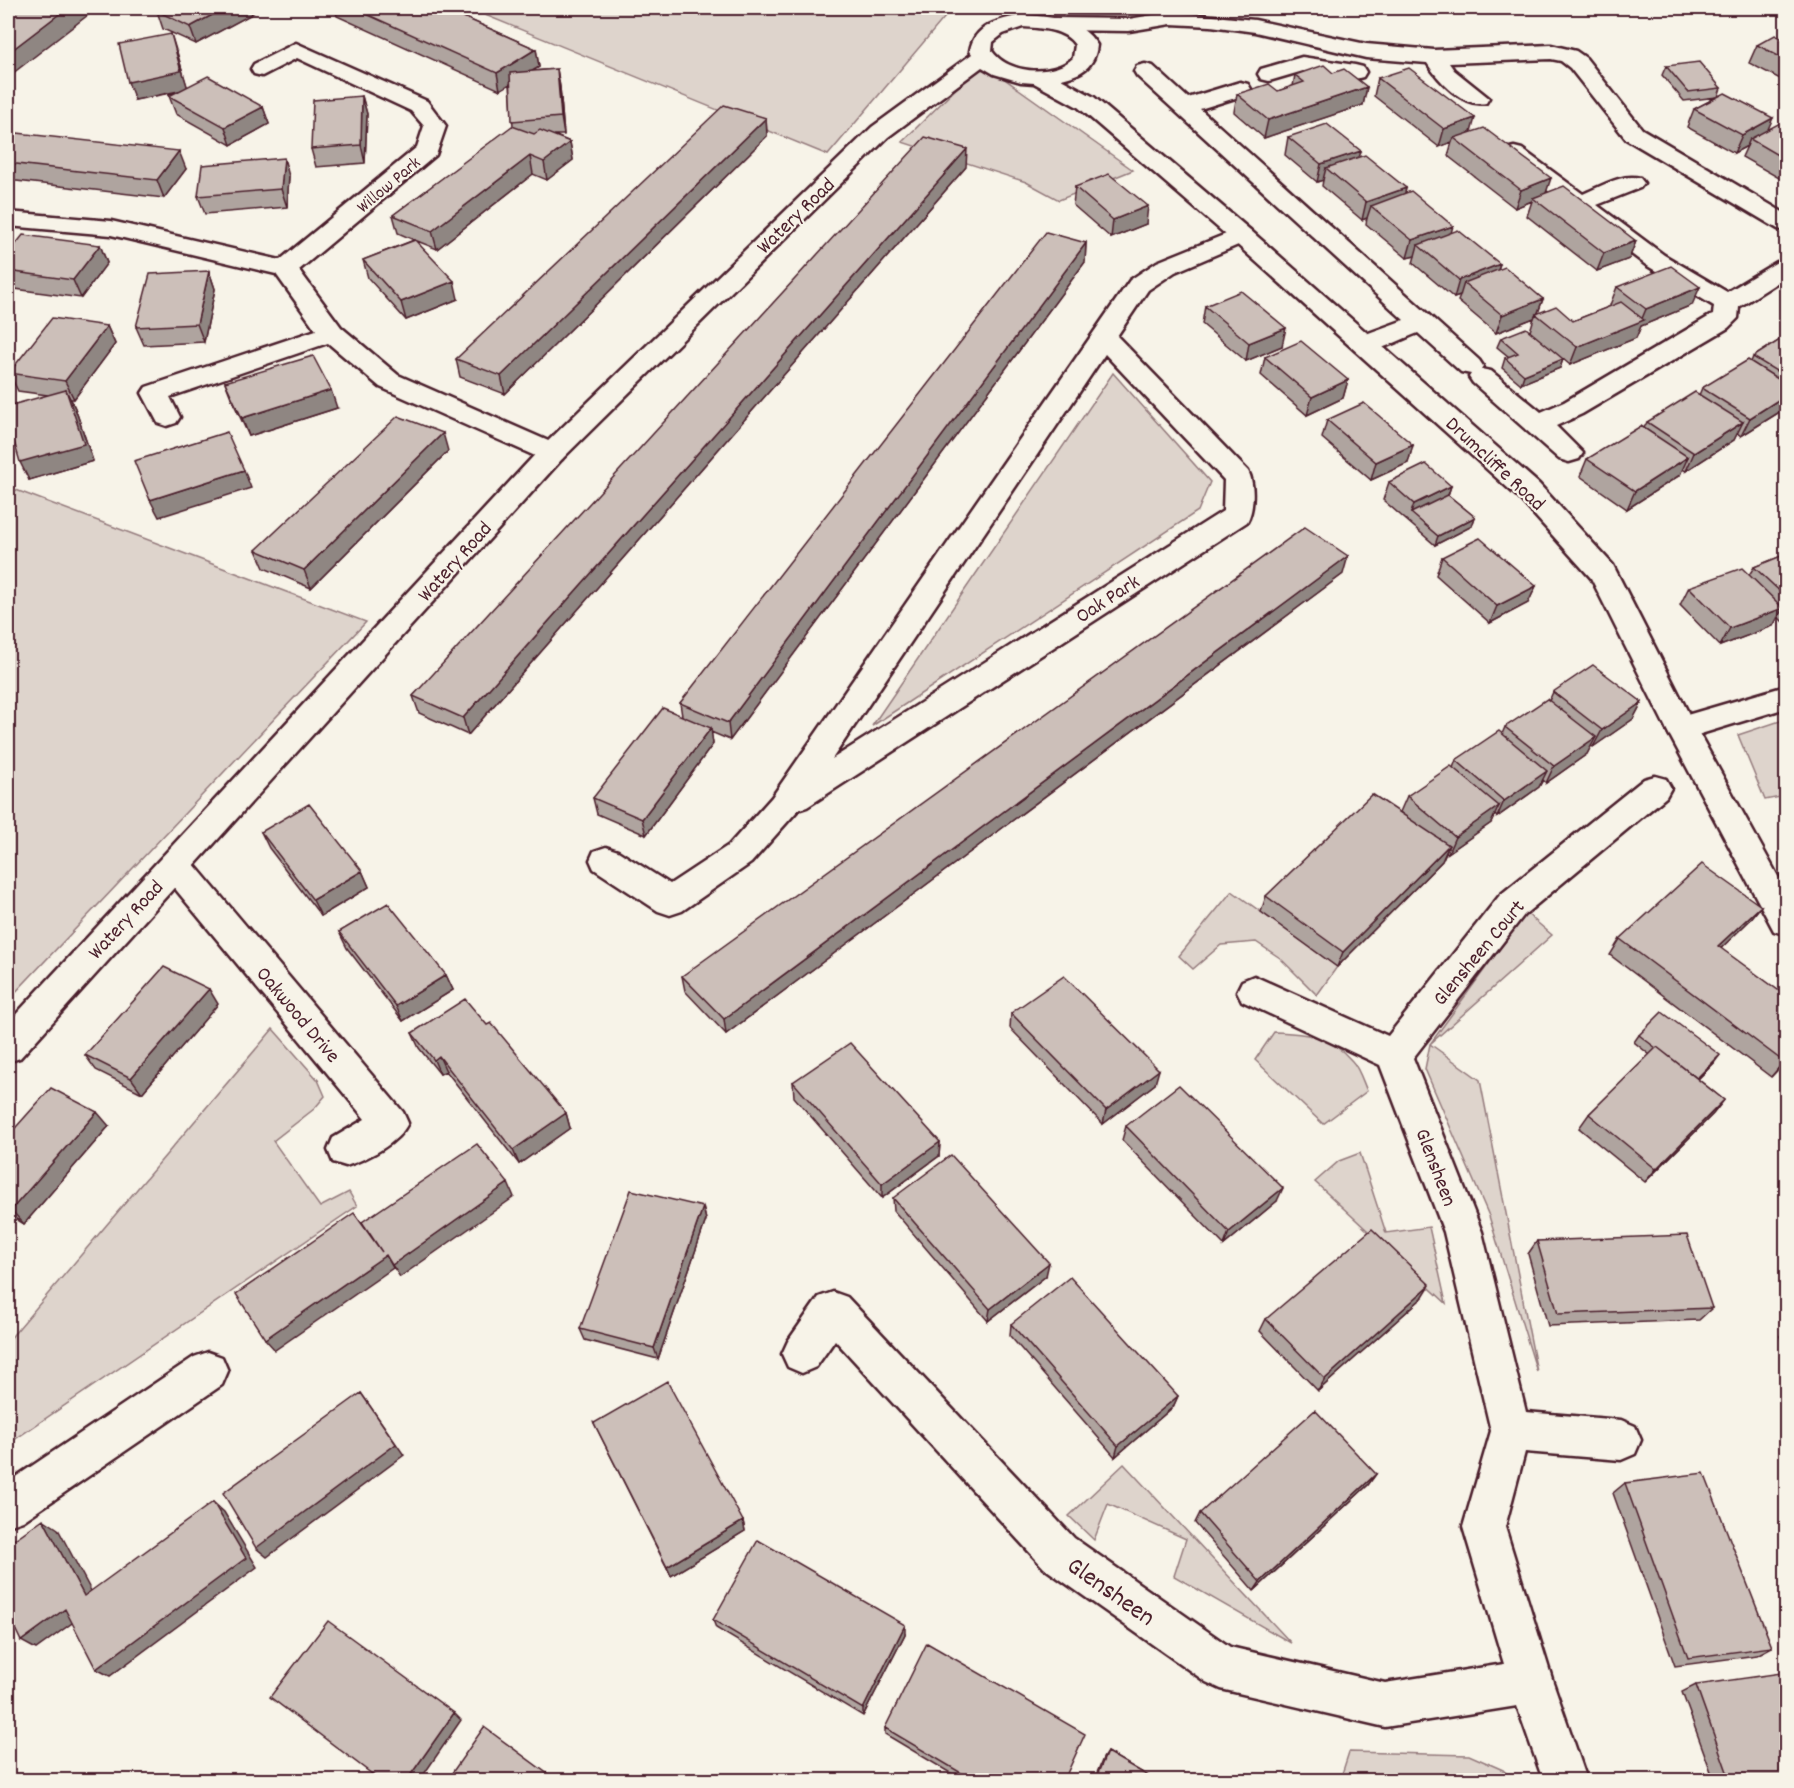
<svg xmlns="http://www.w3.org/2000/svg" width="1794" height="1788" viewBox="0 0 1794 1788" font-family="Dekko,sans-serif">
<rect width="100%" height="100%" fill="#f7f3e8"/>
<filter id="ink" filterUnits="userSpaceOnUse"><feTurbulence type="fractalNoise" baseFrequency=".0167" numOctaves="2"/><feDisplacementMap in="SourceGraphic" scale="12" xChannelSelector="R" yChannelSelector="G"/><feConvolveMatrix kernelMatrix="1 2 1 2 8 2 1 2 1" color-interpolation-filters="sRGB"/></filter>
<g filter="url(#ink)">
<path fill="#ded4cc" stroke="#947a7c" stroke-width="1.5" d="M468,8H940L945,17L828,155Z
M982,63L1133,170L1059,200L1026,182L902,142Z
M1113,373L1210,482L1198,511L872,726Z
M8,487L366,622L8,1000Z
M1786,719V796L1765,800L1738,735Z
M1232,891L1337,967L1317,995L1280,958L1256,942L1221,945L1193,969L1179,956Z
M1526,913L1552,935L1430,1044L1480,1080L1537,1372L1489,1216L1425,1069L1430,1044Z
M273,1029L318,1080L325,1096L314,1109L273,1141L320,1207L349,1192L357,1206L8,1444V1341Z
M1274,1032C1306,1033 1330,1035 1352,1061C1359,1068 1363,1082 1367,1091L1323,1124L1255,1060Z
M1360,1153L1386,1233L1429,1227L1446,1303L1315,1182L1339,1161Z
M1124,1464L1291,1643L1174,1576L1186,1539L1108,1504L1094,1540L1069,1516Z
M1349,1752L1469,1755L1503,1770L1513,1780H1340Z"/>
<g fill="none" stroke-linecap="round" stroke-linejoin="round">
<defs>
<path id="street" d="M1171,12L1255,20L1366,44L1434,50L1551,45L1576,51L1586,58L1642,129L1786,214V231L1778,229L1626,139L1570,68L1561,61L1551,59L1449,63L1454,70L1489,98L1486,103C1463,108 1438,80 1427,63L1366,58L1255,32L1211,26L1171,24L1129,31L1055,30L1047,29L1044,24L1047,19L1055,18L1129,19Z
M296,43L427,101L446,126L436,155L299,270L341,327L398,375L562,447L566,453L562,459L552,462L542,459L380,387L328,343L170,397L180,417L176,423L167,426L158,423L142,393L146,387L316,330L276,274L111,235L8,226V212L111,221L280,260L417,147L424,126L411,111L297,58L262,76L254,74L251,69L254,64Z
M1302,57L1355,65L1363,67L1366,72L1363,77L1355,79L1303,71L1269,81L1261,79L1258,74L1261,69Z
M1145,64L1153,66L1188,98L1240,82L1248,84L1251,89L1248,94L1200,109L1479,360L1483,366L1481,369L1491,371L1541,412L1564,402L1710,316L1713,315L1714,306L1646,265L1506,159L1502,154L1506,149L1514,147L1522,149L1583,194C1600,187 1622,173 1640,178L1644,183L1640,188L1597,205L1664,255L1727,292L1777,262L1786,259V277L1739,307L1738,318L1728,328L1582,414L1556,426L1583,453L1579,459L1569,462L1559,459L1473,383L1469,377L1471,374L1461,372L1418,333C1399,340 1375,355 1355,350L1351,344L1355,338L1404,320L1137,76L1134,71L1137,66Z
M1241,228L1250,230L1253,235L1250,240L1175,272L1148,290L1117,336L1248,471C1255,483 1254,510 1247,522L807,807L798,810L751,863L682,911L670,915L658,911L594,869L590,860L594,851L606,847L618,851L670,884L729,845L772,797L1130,280L1157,262ZM1105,354L1224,480L1223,511L832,759Z
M1786,686V708L1681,740L1670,736L1666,728L1670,720Z
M1655,776L1666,779L1671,788L1666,797L1524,915L1413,1058L1482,1232L1526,1412L1621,1420L1635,1426L1641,1440L1635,1454L1621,1460L1525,1452L1505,1527L1553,1682L1587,1780H1543L1517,1706L1385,1727L1221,1689L1206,1682L1044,1568L835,1340L816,1367L802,1373L788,1367L782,1354L788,1341L819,1297L833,1292L847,1297L1074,1538L1230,1647L1385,1683L1504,1664L1463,1527L1491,1431L1444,1232L1380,1065L1242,1001L1237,991L1242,981L1254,976L1388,1036L1500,895L1644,779Z
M175,852L187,856L403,1112L408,1123C398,1144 367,1159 346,1166L333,1162L328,1150L333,1138L365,1119L163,874L159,865L163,856Z
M208,1352L222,1357L228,1371L222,1385L23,1521L8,1526V1482L194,1357Z"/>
<path id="secondary" d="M1021,15C1049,16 1082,19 1097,45C1095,67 1081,75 1061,79L1094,97L1250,230L1539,484L1613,565L1695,726L1786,891V935L1774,931L1666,728L1591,578L1519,498L1232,240L1078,107L1034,83L1021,82L994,74L982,67L888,137L562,459L20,1058L8,1062V1023L542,447L872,127L972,54L970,51C974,25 999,20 1021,15ZM1023,27C1040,28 1065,29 1075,45L1073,58C1053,77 1008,74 992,51L993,42L1003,34Z"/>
</defs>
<use href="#street" stroke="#4a1f2b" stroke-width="5"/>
<use href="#secondary" stroke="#4a1f2b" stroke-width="5"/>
<use href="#street" fill="#f7f3e8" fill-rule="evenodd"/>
<use href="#secondary" fill="#f7f3e8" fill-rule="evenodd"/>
</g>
<path fill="#afa49f" stroke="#4a1f2b" stroke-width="1.5" d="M335,8H443L536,49L539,67L531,71L557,69L560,87L564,135H554L570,142L573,160L547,180L533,174L437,249L417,241L458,299L406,320L368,278L363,260L414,240L398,233L393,215L513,126L510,84L500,90L337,16Z
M157,11L252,14L196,44L163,29Z
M1786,41V82L1749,63L1757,45Z
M177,52L187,87L263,107L269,124L231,145L176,114L169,96L180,91L135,100Z
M1666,66L1721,88L1718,97L1768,130L1786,127V182L1742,157L1747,146L1734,153L1687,127L1694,109L1717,97L1684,101L1662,75Z
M1333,73L1367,87L1363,105L1264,138L1234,112L1237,94L1278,91L1293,86L1295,75Z
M1378,78L1471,132L1546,193L1636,241L1629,259L1597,271L1527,216L1532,201L1515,208L1448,156L1452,142L1439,147L1374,96Z
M362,96L367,114L365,163L316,167L311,149Z
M766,118L767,136L505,394L460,377L456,359Z
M8,132L186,169L164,198L8,180Z
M1288,137L1359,157L1406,188L1405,193L1451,233L1499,270L1543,299L1538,313L1573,321L1611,306L1610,305L1617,287L1692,305L1641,326L1636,338L1570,365L1563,359L1560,368L1521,384L1502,368L1505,358L1509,357L1497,347L1501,338L1530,331L1534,318L1496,333L1458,301L1460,296L1454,298L1413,263L1415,256L1407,258L1366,224L1367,218L1362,220L1322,186L1323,180L1317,182L1285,155Z
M966,167L468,735L419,713L413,696Z
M289,176L287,207L205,214L198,196Z
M1075,187L1146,224L1111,238L1073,205Z
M1086,243L1085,262L730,740L711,732L713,744L646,835L597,814L593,798L682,716L680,703Z
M100,245L107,263L81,298L8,288V254Z
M209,271L215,289L204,342L144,345L136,327Z
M1205,306L1282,346L1246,361L1202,324Z
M1786,324V335L1782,332Z
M107,326L115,344L74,399H71L75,408L93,461L29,480L47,395L18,391L9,373Z
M1786,336V408L1741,436L1737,433L1734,440L1686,471L1682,469L1680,475L1627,509L1580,476L1587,459L1644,428L1647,422L1699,395L1702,388L1751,362L1753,357Z
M1265,357L1348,380L1343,398L1307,415L1261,375Z
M225,382L337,408L249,436L232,400Z
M1327,420L1413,445L1408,463L1371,480L1322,438Z
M448,451L311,588L264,568L256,550Z
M1389,482L1451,486L1448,495L1475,517L1472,526L1435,545L1383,500Z
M1786,554V625L1778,617L1773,626L1720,646L1680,605L1689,587L1749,575L1754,567Z
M1442,557L1536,586L1528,603L1490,623L1436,575Z
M1343,574L726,1034L685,991L682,976Z
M1553,692L1642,702L1633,719L1593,747L1591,746L1587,754L1546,783L1543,780L1539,787L1497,817L1495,815L1491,823L1448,853L1446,852L1442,861L1337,967L1261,912L1266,896L1403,815L1400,812L1407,796L1453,768L1456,760L1502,734L1505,727L1549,701Z
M261,832L362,871L369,887L321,916L269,848Z
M1761,906L1749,921L1721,948L1786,1061L1771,1077L1610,955L1620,939Z
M339,932L446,975L453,990L403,1021L347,948Z
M218,1004L142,1093L96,1070L85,1055Z
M1011,1013L1155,1084L1103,1124L1010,1028Z
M487,1025L566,1113L570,1128L519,1164L446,1071L440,1074L419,1048L412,1033Z
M1639,1035L1714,1063L1698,1079L1724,1100L1713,1114L1645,1182L1579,1128L1589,1114L1650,1055L1634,1042Z
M793,1082L940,1142L939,1156L882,1198L794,1097Z
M109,1126L24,1224L8,1214V1136Z
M1126,1126L1277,1201L1224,1245L1122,1140Z
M893,1198L1046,1276L988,1321L894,1211Z
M703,1207L706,1220L658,1359L585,1340L580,1329Z
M1537,1241L1712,1308L1699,1320L1548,1326L1528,1254Z
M1422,1298L1318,1391L1260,1331L1266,1319Z
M1011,1324L1178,1396L1173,1407L1115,1457L1010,1336Z
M1786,1330V1352L1780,1336Z
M594,1423L743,1521L745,1531L671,1576Z
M1376,1474L1368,1485L1254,1591L1195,1523L1200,1513Z
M1625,1483L1772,1647L1757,1655L1675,1666L1613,1493Z
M713,1620L905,1634L863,1716L716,1628Z
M1696,1685L1786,1780H1714L1682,1692Z
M885,1728L1064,1780H962L885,1734Z
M1107,1752L1155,1780H1094L1103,1758Z"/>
<path fill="#8f8682" stroke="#4a1f2b" stroke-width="1.5" d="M67,8H97L8,77V53Z
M225,8H250L252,14L196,44L190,27Z
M171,34L188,89L135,100L128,82Z
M536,49L539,67L500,90L497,73Z
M557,69L560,87L564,135L561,117Z
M1367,87L1363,105L1264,138L1268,120Z
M362,96L367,114L365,163L361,145Z
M263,107L269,124L231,145L225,127Z
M766,118L767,136L505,394L501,376Z
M1475,118L1470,136L1454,138L1452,142L1439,147L1444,129Z
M1773,118L1765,136L1750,139L1747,146L1734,153L1742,135Z
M570,142L573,160L547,180L544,162Z
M967,149L966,167L468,735L463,718Z
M179,151L186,169L164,198L157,180Z
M1361,151L1356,169L1326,168L1323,180L1317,182L1321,164Z
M530,156L533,174L437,249L432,231Z
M284,158L289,176L287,207L281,189Z
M1551,178L1545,196L1533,198L1532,201L1515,208L1521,190Z
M1406,188L1402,206H1371L1367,218L1362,220L1366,202Z
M1148,206L1146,224L1111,238L1113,220Z
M1453,226L1448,244L1418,245L1415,256L1407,258L1412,240Z
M1636,241L1629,259L1597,271L1604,253Z
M1086,243L1085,262L730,740L728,723Z
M100,245L107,263L81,298L73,280Z
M1500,264L1494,282L1464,283L1460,296L1454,298L1459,280Z
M209,271L215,289L204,342L197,324Z
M454,281L458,299L406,320L401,302Z
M1700,287L1692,305L1641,326L1636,338L1570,365L1577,347L1641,321L1646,309Z
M1543,299L1537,315L1536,314L1534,318L1496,333L1502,315Z
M107,326L115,344L74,399L65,381Z
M1286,328L1282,346L1246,361L1249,343Z
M1563,359L1560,368L1521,384L1524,375Z
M1348,380L1343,398L1307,415L1312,397Z
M66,390L75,408L93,461L29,480L20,462Z
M331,390L337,408L249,436L242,418Z
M1786,395V408L1741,436L1750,418Z
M1743,422L1734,440L1686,471L1694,453Z
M443,433L448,451L311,588L304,570Z
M1413,445L1408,463L1371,480L1376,462Z
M1688,457L1680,475L1627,509L1635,491Z
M244,470L251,488L159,517L150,500Z
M1451,486L1445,504L1411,513L1414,504Z
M1475,517L1472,526L1435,545L1438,536Z
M1348,556L1343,574L726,1034L724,1019Z
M1536,586L1528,603L1490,623L1497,606Z
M1783,608L1773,626L1720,646L1730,628Z
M1642,702L1633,719L1593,747L1602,730Z
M711,728L713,744L646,835L642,819Z
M1596,737L1587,754L1546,783L1554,766Z
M1547,771L1539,787L1497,817L1504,801Z
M1499,806L1491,823L1448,853L1455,837Z
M1449,845L1442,861L1337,967L1343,952Z
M362,871L369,887L321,916L313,900Z
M1761,906L1749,921L1707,962L1718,946Z
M446,975L453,990L403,1021L396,1006Z
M209,989L218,1004L142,1093L131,1078Z
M1720,1055L1714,1063L1691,1086L1696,1079Z
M439,1056L446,1071L440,1074L434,1060Z
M1786,1059V1061L1771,1077Z
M1159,1070L1155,1084L1103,1124L1106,1110Z
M1724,1100L1713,1114L1645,1182L1656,1169Z
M97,1112L109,1126L24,1224L11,1210Z
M566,1113L570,1128L519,1164L513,1150Z
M940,1142L939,1156L882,1198V1184Z
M508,1183L514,1197L400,1277L392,1265Z
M1283,1188L1277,1201L1224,1245L1229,1232Z
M703,1207L706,1220L658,1359L654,1348Z
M386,1255L393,1268L275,1350L265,1339Z
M1049,1263L1046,1276L988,1321L990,1309Z
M1430,1285L1422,1298L1318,1391L1325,1379Z
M361,1393L404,1455L267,1557L256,1548Z
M1178,1396L1173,1407L1115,1457L1118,1446Z
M1376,1474L1368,1485L1254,1591L1260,1582Z
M213,1502L224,1512L257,1567L110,1676L96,1669Z
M43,1519L58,1529L98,1604L84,1596Z
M743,1521L745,1531L671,1576L667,1567Z
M65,1609L79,1618L36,1649L21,1641Z
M905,1625V1634L863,1716V1709Z
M454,1713L461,1720L420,1780H407Z"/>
<path fill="#ccbfb9" stroke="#4a1f2b" stroke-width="1.5" d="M17,8H67L8,53V14Z
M163,8H225L190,27L157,11Z
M353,8H443L536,49L497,73Z
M171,34L181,71L128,82L119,44Z
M1775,35L1786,41V60L1757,45Z
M1699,62L1721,88L1688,92L1666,66Z
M1324,65L1333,73L1344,69L1367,87L1268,120L1237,94L1269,84L1278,91L1304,82L1295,75Z
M1409,68L1475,118L1444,129L1378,78Z
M557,69L561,117L512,121L510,73Z
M208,76L263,107L225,127L169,96Z
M1725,93L1773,118L1742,135L1694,109Z
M362,96L361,145L311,149L313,100Z
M724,105L766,118L501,376L456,359Z
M1780,123L1786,127V160L1750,139Z
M1327,124L1361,151L1321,164L1288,137Z
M512,126L534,134L540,130L570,142L544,162L530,156L432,231L393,215Z
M1484,128L1551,178L1521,190L1454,138Z
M8,132L179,151L157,180L8,163Z
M925,137L967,149L463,718L413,696Z
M1365,155L1406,188L1366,202L1326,168Z
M284,158L281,189L198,196L202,165Z
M1109,174L1148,206L1113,220L1075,187Z
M1564,186L1636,241L1604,253L1533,198Z
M1411,191L1453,226L1412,240L1371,206Z
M1458,230L1500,264L1459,280L1418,245Z
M1046,232L1086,243L728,723L680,703Z
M23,235L100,245L73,280L8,271V254Z
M415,240L454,281L401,302L363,260Z
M1671,266L1700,287L1646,309L1617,287Z
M1505,267L1543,299L1502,315L1464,283Z
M209,271L197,324L136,327L150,274Z
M1241,291L1286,328L1249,343L1205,306Z
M1621,302L1644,320L1577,347L1536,314L1556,306L1573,321Z
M52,318L107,326L65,381L9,373Z
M1526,328L1563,359L1524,375L1505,358L1518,353L1501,338Z
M1786,336V377L1753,357Z
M1301,341L1348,380L1312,397L1265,357Z
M313,356L331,390L242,418L225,382Z
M1748,360L1786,384V395L1750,418L1702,388Z
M66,390L84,444L20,462L8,421V406Z
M1695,392L1743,422L1694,453L1647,422Z
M1364,403L1413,445L1376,462L1327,420Z
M398,416L443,433L304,570L256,550Z
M1641,426L1688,457L1635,491L1587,459Z
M227,432L244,470L150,500L134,461Z
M1426,464L1451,486L1414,504L1389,482Z
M1448,495L1475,517L1438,536L1411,513Z
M1305,527L1348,556L724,1019L682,976Z
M1480,538L1536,586L1497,606L1442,557Z
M1786,554V597L1754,567Z
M1742,568L1783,608L1730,628L1689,587Z
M1593,665L1642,702L1602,730L1553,692Z
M1547,699L1596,737L1554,766L1505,727Z
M663,708L711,728L642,819L593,798Z
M1499,731L1547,771L1504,801L1456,760Z
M1451,766L1499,806L1455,837L1407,796Z
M1372,794L1449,845L1343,952L1266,896Z
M309,804L362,871L313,900L261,832Z
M1702,864L1761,906L1718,946L1786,996V1059L1784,1062L1620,939Z
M388,903L446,975L396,1006L339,932Z
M164,967L209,989L131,1078L85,1055Z
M1064,976L1159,1070L1106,1110L1011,1013Z
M465,999L487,1025L491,1023L566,1113L513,1150L439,1056L434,1060L412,1033Z
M1662,1012L1720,1055L1697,1078L1657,1047L1656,1048L1639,1035Z
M850,1043L940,1142L882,1184L793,1082Z
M1657,1047L1724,1100L1656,1169L1589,1114Z
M1179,1085L1283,1188L1229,1232L1126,1126Z
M51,1088L97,1112L11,1210L8,1209V1136Z
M477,1144L508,1183L392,1265L386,1255L265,1339L236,1294L354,1213L382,1252L362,1222Z
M951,1155L1049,1263L990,1309L893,1198Z
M631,1190L703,1207L654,1348L580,1329Z
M1372,1229L1430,1285L1325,1379L1266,1319Z
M1687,1235L1712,1308L1558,1314L1537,1241Z
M1070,1277L1178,1396L1118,1446L1011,1324Z
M667,1381L743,1521L667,1567L594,1423Z
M361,1393L396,1444L256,1548L223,1493Z
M1315,1410L1376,1474L1260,1582L1200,1513Z
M1704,1473L1772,1647L1688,1658L1625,1483Z
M213,1502L246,1558L96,1669L65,1609L21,1641L8,1614V1544L43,1519L84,1596Z
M758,1540L905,1625L863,1709L713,1620Z
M328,1621L454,1713L407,1780H380L270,1697Z
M927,1643L1085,1734L1064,1780H973L885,1728Z
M1781,1673L1786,1686V1780H1730L1696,1685Z
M484,1727L556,1780H447Z
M1107,1752L1155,1780H1095Z"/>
</g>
<g text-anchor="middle" stroke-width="4.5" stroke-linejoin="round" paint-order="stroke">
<g font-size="18" fill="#4a1f2b" stroke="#f7f3e8">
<text transform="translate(388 184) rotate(-40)" y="6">Willow Park</text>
</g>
<g font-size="21" fill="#4a1f2b" stroke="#f7f3e8">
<text transform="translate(795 215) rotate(-44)" y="7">Watery Road</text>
<text transform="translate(1496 463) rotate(43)" y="7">Drumcliffe Road</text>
<text transform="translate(454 561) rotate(-48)" y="7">Watery Road</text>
<text transform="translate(1107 598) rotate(-33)" y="7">Oak Park</text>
<text transform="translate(125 919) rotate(-47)" y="7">Watery Road</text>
<text transform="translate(1478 952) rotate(-50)" y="7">Glensheen Court</text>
<text transform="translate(299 1014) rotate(50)" y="7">Oakwood Drive</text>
<text transform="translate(1437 1167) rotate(69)" y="7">Glensheen</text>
</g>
<g font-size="26" fill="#4a1f2b" stroke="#f7f3e8">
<text transform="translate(1112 1590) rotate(35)" y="9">Glensheen</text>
</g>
</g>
<rect width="1794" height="1788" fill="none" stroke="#f7f3e8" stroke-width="30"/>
<rect x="15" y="15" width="1764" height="1758" fill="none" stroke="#4a1f2b" stroke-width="2" filter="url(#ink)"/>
</svg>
